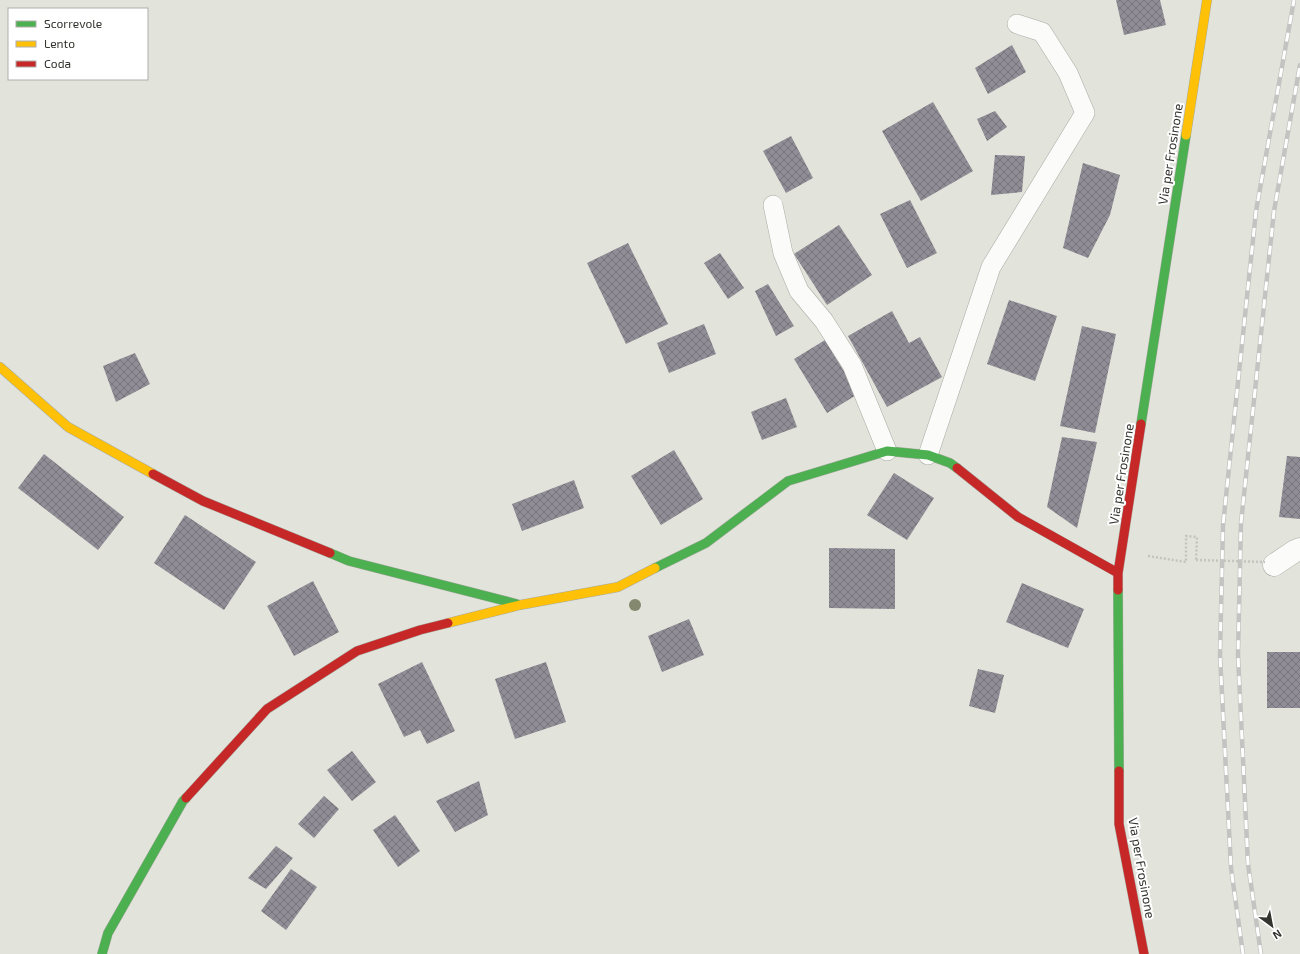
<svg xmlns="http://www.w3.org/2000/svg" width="1300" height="954" viewBox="0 0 1300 954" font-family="'Exo 2',sans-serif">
<defs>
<pattern id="building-cross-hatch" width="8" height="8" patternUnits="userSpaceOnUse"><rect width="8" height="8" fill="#908d96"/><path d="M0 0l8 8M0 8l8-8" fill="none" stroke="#76747b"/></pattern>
</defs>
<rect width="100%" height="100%" fill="#e2e4db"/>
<path fill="url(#building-cross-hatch)" d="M1116,0H1160L1166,25L1124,35Z
M1012,45L1026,72L988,94L975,68Z
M933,102L973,171L921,201L882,131Z
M995,111L1007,127L987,141L977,119Z
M791,136L813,178L786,193L763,151Z
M995,155L1025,156L1022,192L991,195Z
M1083,163L1120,175L1110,215L1088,258L1063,248Z
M910,200L937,253L907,268L880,214Z
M839,225L872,275L827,305L794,254Z
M628,243L668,324L626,344L587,263Z
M720,253L744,288L728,299L704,263Z
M768,284L794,326L776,336L755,291Z
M1009,300L1057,316L1035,381L987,364Z
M892,311L909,343L920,337L942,377L887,407L848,336Z
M704,324L716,354L669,373L657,343Z
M1082,326L1116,334L1095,433L1060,426Z
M825,340L858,394L827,413L794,359Z
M135,353L150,384L116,402L103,366Z
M786,398L797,427L762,440L751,412Z
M1062,437L1097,442L1077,528L1047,507Z
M674,450L703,499L661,525L631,476Z
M44,454L124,517L98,550L18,488Z
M1287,456L1300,457V519L1279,517Z
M894,473L934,498L907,540L867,515Z
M574,480L584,508L522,531L512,504Z
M185,515L256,562L224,610L154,563Z
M829,548L895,549V609L829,608Z
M313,581L339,632L294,656L267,606Z
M1022,583L1084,609L1068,648L1006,622Z
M689,619L704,655L662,672L648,636Z
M1267,652H1300V708H1267Z
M422,662L455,731L427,744L420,730L404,737L378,684Z
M546,662L566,722L515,739L495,679Z
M978,669L1004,675L995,713L969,706Z
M352,751L376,782L352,801L327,770Z
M479,781L488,815L455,832L436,801Z
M324,796L339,809L314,838L298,824Z
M395,815L420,851L398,867L373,830Z
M276,846L293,858L266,889L248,878Z
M291,869L317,887L286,930L261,911Z"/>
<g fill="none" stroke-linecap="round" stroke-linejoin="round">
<defs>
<path id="lane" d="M773,205L783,253L799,291L824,321L852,365L887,451
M928,455L991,267L1085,113L1068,73L1042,32L1017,24"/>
<path id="street" d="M1274,565L1295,551L1300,549"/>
<path id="fast" d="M1141,424L1186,135
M330,553L349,561L517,604
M655,568L706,543L788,481L887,451L928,455L950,463L957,468
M1118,590L1119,771
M102,954L108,933L183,801L186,798"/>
<path id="slow" d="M1186,135L1207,0
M0,367L68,427L153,474
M448,623L520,605L618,587L655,568"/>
<path id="jam" d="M957,468L1018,517L1118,573
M153,474L203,501L330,553
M1118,590V573L1141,424
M1119,771V824L1144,954
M186,798L267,709L357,651L420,630L448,623"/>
</defs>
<use href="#lane" stroke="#a8aaa3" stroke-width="20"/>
<use href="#street" stroke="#a8aaa3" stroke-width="23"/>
<use href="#fast" stroke="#a8aaa3" stroke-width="10"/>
<use href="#slow" stroke="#a8aaa3" stroke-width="10"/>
<use href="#jam" stroke="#a8aaa3" stroke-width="10"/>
<path stroke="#c3c4bf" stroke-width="2.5" stroke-dasharray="2 2" stroke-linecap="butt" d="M1148,556L1186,562V536L1197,537L1196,560"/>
<use href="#lane" stroke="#fbfbfa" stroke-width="19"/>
<use href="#street" stroke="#fbfbfa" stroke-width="22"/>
<use href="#fast" stroke="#4caf50" stroke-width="9"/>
<use href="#slow" stroke="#ffc107" stroke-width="9"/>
<use href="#jam" stroke="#c62828" stroke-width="9"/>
<defs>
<path id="rail" d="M1243,954L1231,868L1220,655L1223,525L1256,211L1294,0
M1261,954L1248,864L1238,655L1241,523L1274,211L1300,65"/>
</defs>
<use href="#rail" stroke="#c3c3c1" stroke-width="4.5"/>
<use href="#rail" stroke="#fff" stroke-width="3" stroke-dasharray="9" stroke-linecap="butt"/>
<path stroke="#c3c4bf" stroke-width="2.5" stroke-dasharray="2 2" stroke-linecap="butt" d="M1196,560L1265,562"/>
</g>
<circle fill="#83886f" cx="635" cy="605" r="6"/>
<g text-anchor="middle" stroke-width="4" stroke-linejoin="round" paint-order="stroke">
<g font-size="13" fill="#33342e" stroke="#fff">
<text transform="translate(1170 154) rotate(-81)" y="5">Via per Frosinone</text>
<text transform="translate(1121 474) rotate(-81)" y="5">Via per Frosinone</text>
<text transform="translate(1142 868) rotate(80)" y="5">Via per Frosinone</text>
</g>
</g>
<rect x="8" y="8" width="140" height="72" fill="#ffffff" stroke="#adaeab"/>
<rect x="16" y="21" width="20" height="6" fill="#4caf50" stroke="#adaeab"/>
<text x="44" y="28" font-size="12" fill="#33342e">Scorrevole</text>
<rect x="16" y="41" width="20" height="6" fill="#ffc107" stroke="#adaeab"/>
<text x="44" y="48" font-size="12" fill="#33342e">Lento</text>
<rect x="16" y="61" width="20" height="6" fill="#c62828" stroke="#adaeab"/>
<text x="44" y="68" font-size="12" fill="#33342e">Coda</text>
<g transform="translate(1272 926) rotate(148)" stroke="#ffffff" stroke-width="3" paint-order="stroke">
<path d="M0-3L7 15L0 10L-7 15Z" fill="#33342e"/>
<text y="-6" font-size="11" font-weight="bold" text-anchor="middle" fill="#33342e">N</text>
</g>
</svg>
